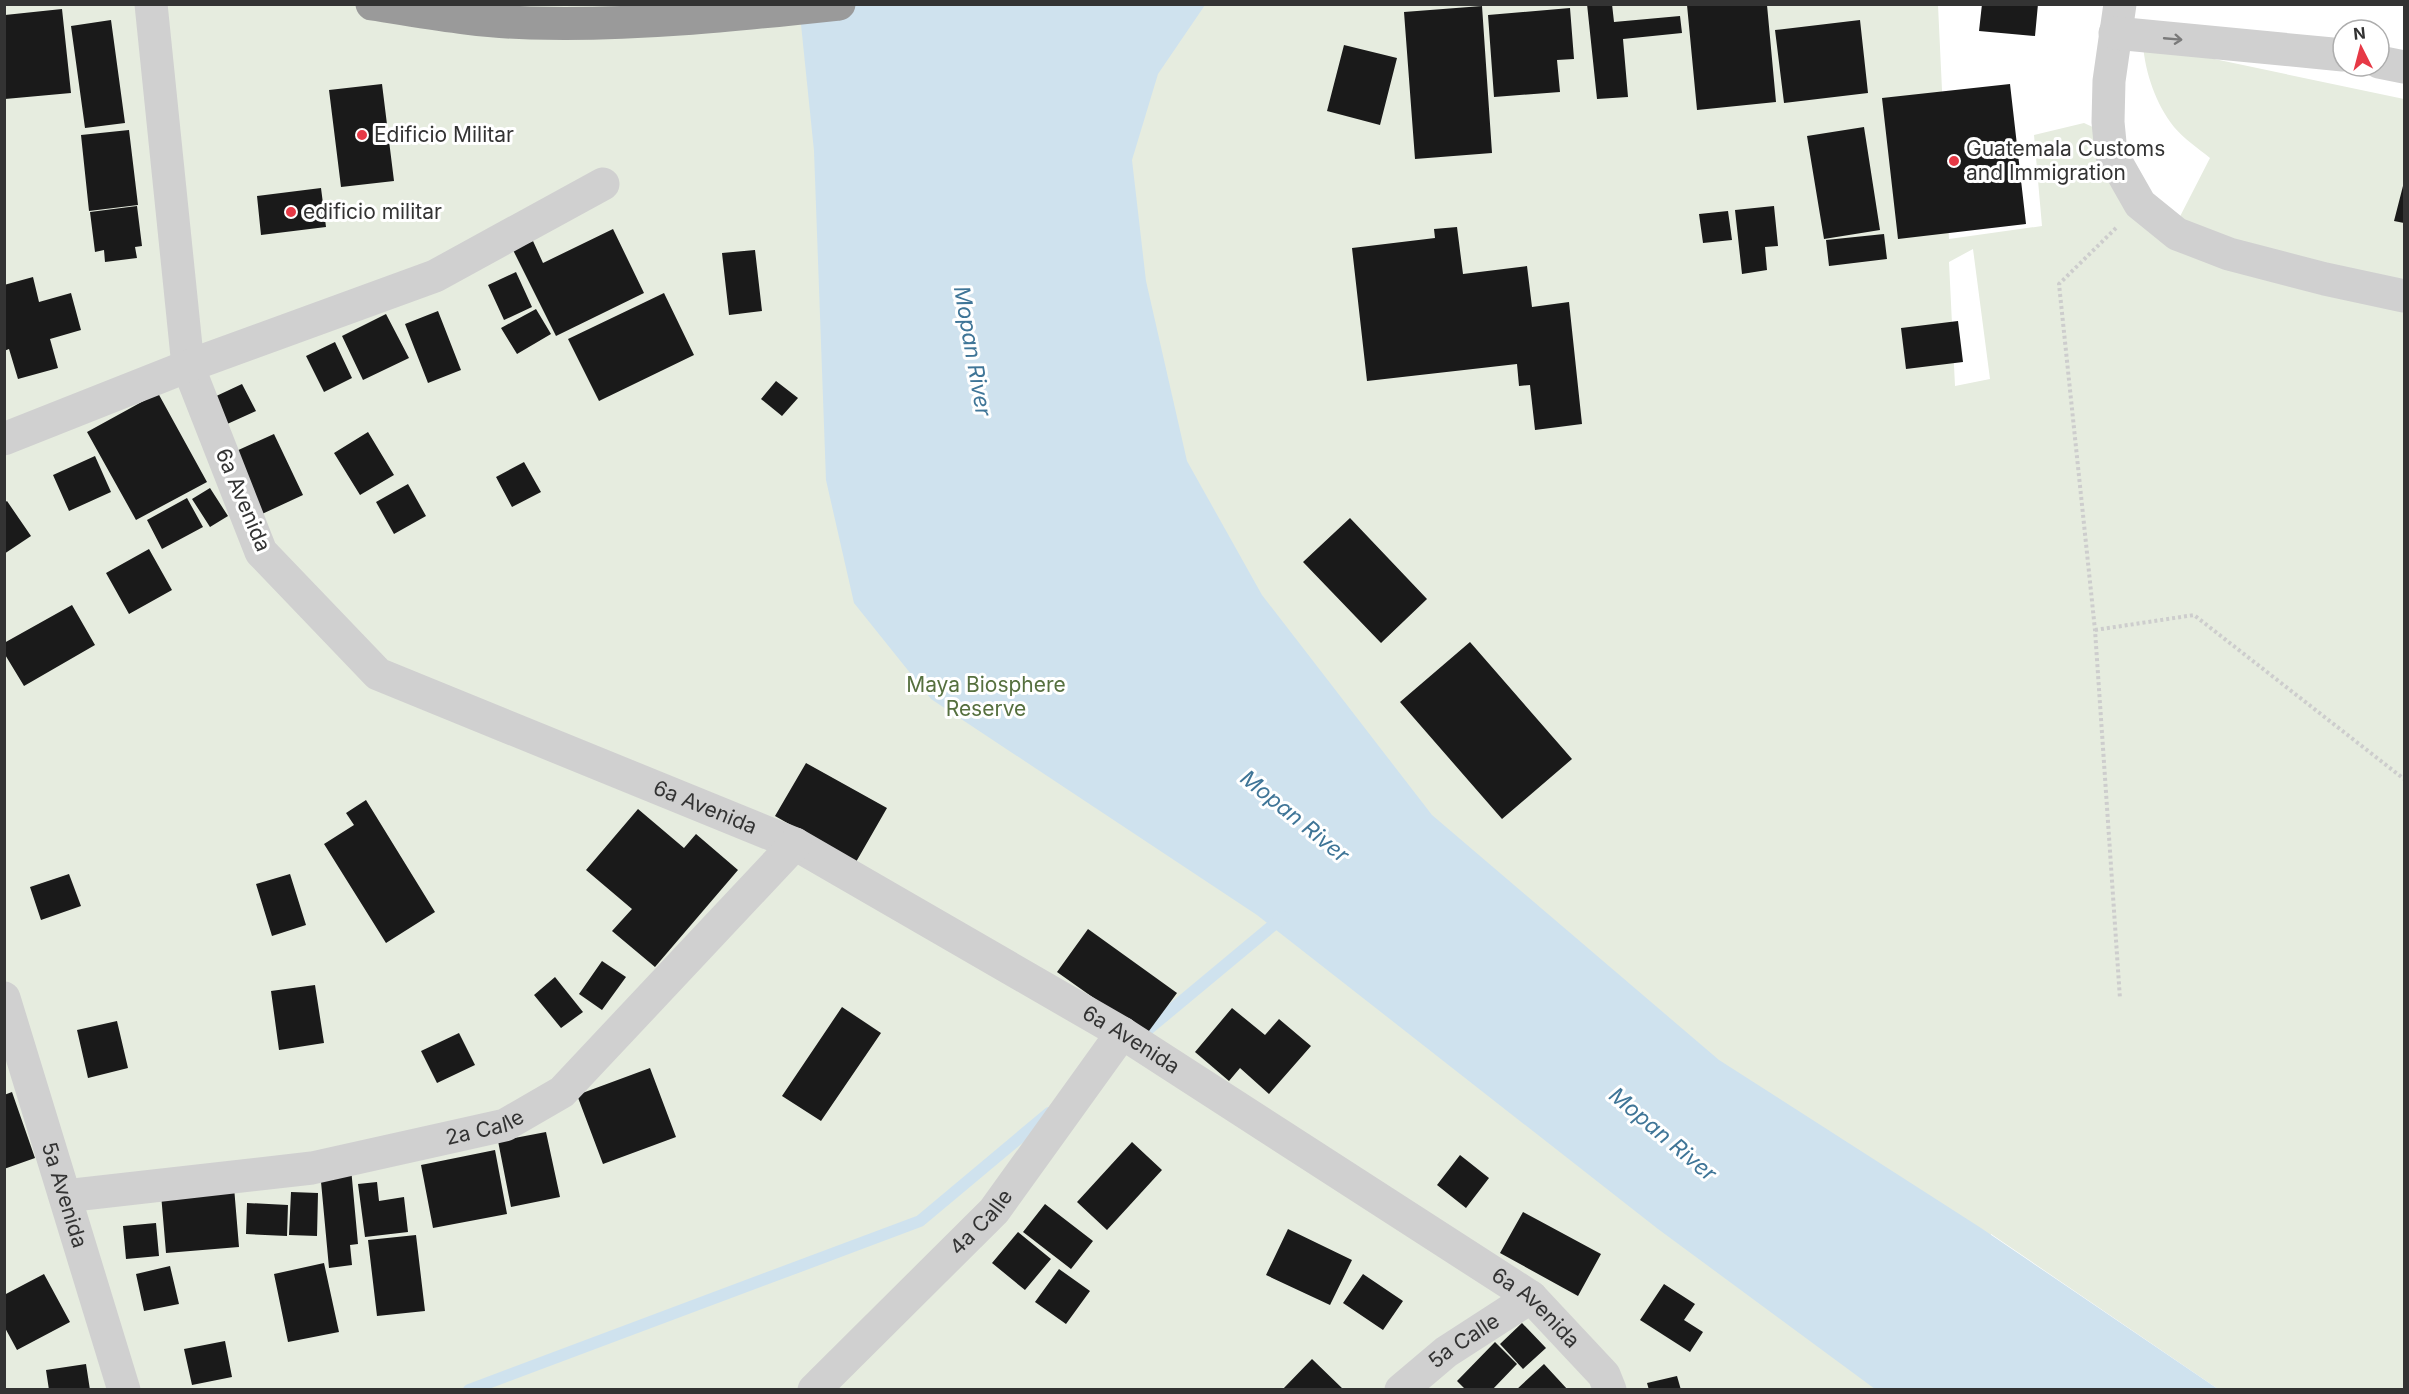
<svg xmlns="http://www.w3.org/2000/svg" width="2409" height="1394" viewBox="0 0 2409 1394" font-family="Inter,sans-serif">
<rect width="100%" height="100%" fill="#fff"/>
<path fill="#e6ecdf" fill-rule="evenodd" d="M5,5H1938L1949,239L2042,226L2034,135L2084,123L2097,129L2171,234L2210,158C2198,148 2184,139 2174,127C2156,104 2145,73 2143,44L2404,99V1389H2218L1991,1234L1997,1389L5,1390ZM1973,249L1990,379L1955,386L1949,262Z"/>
<path fill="#cfe2ee" d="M799,5H1205L1158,74L1132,160L1146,281L1187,461L1262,595L1432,815L1719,1060L1981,1228L2218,1389H1875L1658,1229L1257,915L931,699L854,603L826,480L814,151Z"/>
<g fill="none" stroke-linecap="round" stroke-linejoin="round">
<path stroke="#cfe2ee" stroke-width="12" d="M1140,1036L1283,917
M469,1390L920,1221L1049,1113"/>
</g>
<path fill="#1a1a1a" d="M1587,4H1612L1614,22L1680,16L1682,33L1623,39L1628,97L1597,99Z
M1982,4H2038L2035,36L1979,31Z
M1687,5H1767L1776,102L1697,110Z
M1482,6L1492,153L1415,159L1404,12Z
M1570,8L1574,59L1557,60L1560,92L1494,97L1488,15Z
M62,9L71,93L5,99V15Z
M111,20L125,123L85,128L71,26Z
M1860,20L1868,93L1784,103L1775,30Z
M1344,45L1397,58L1380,125L1327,111Z
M382,84L394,181L341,187L329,90Z
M2010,84L2026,224L1898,239L1882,98Z
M1864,127L1880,230L1824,239L1807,136Z
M129,130L138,205L89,211L81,135Z
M2404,182V223L2394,221Z
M321,188L326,227L261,235L257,196Z
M137,206L142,246L135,247L137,258L105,262L104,250L95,252L90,212Z
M1774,206L1778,246L1765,247L1767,270L1742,274L1735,210Z
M1728,211L1732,240L1703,243L1699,214Z
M1457,227L1463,274L1527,266L1532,307L1569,302L1582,424L1535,430L1530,385L1519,386L1517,364L1367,381L1352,248L1435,238L1434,229Z
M613,229L644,293L556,336L513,250L533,241L543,263Z
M1884,234L1887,259L1829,266L1826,240Z
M755,250L762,311L729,315L722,253Z
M516,272L532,307L504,320L488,285Z
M33,277L39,302L71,293L81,330L50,339L58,368L18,379L9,349L4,351V285Z
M664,293L694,355L599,401L568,339Z
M536,309L551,334L517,354L501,328Z
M438,311L461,370L428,383L405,324Z
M386,314L409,358L363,380L342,336Z
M1958,321L1963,362L1906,369L1901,328Z
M335,342L352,378L324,392L306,356Z
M776,381L798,398L782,416L761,399Z
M242,384L256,411L225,425L212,398Z
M158,393L207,482L136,520L87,432Z
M368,432L394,475L360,495L334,453Z
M274,434L303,495L262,514L234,452Z
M95,456L111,492L69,511L53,475Z
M524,462L541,492L512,507L496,477Z
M408,484L426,516L394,534L376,502Z
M210,488L228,516L210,527L192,499Z
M187,498L203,527L162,549L147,520Z
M7,501L31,536L4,554V503Z
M1350,518L1427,599L1381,643L1303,562Z
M149,549L172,590L129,614L106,573Z
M72,605L95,645L24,686L4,653V643Z
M1470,642L1572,759L1502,819L1400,702Z
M806,763L887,808L856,862L775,816Z
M366,800L435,912L386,943L324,844L354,825L346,813Z
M638,809L684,848L696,834L738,870L655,967L612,931L632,909L586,870Z
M69,874L81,906L41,920L30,887Z
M290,874L306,925L272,936L256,884Z
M1088,929L1177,993L1146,1035L1057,972Z
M602,961L626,977L602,1010L579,994Z
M555,977L583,1012L561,1028L534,995Z
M315,985L324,1043L279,1050L271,991Z
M842,1007L881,1033L821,1121L782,1096Z
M1232,1008L1265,1035L1279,1019L1311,1046L1269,1094L1240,1068L1229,1081L1195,1052Z
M117,1021L128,1068L88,1078L77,1030Z
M459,1033L475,1065L437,1083L421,1051Z
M650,1068L676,1137L603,1164L577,1095Z
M12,1092L35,1158L4,1169V1095Z
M546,1132L560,1197L511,1207L498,1141Z
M1132,1142L1162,1170L1107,1230L1077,1202Z
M495,1150L507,1214L433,1228L421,1165Z
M1460,1155L1489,1178L1466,1208L1437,1185Z
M351,1168L358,1244L350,1245L352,1265L329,1268L320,1171Z
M377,1182L379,1201L404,1197L408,1232L365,1237L358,1184Z
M234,1187L239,1247L166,1253L161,1194Z
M291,1192L318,1193L317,1236L289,1235Z
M247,1203L288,1205L287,1236L246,1234Z
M1045,1204L1093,1241L1071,1269L1023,1232Z
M1523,1212L1601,1254L1578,1296L1500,1253Z
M156,1223L159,1256L126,1259L123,1226Z
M1288,1229L1352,1260L1330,1305L1266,1275Z
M1018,1232L1051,1259L1025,1290L992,1263Z
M416,1235L425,1311L377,1316L368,1240Z
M324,1263L339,1332L288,1342L274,1274Z
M170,1266L179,1304L144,1311L136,1274Z
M1059,1269L1090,1291L1066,1324L1035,1302Z
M44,1274L70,1322L17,1350L4,1326V1295Z
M1363,1274L1403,1301L1383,1330L1343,1303Z
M1664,1284L1695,1304L1684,1320L1703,1332L1690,1352L1640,1320Z
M1522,1323L1546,1348L1523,1369L1500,1344Z
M225,1341L232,1377L192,1385L184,1349Z
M1495,1342L1517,1364L1492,1390H1466L1457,1381Z
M1312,1359L1344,1390H1282Z
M86,1364L90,1390H49L46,1370Z
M1544,1364L1568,1390H1516Z
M1677,1376L1681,1390H1649L1647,1383Z"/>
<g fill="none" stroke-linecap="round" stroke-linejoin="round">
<path stroke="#cdcdcd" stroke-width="4" stroke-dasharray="3 3" stroke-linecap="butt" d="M2116,228L2059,284L2095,630L2120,999
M2095,630L2194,615L2404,779"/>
<g stroke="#d0d0d0" stroke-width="33">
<path id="s1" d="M151,4L188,366L261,552L378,674L795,844L1122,1033L1531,1297L1604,1375L1610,1390"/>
<path d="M2120,4L2109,81L2108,122L2111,153L2140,204L2177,234L2229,254L2325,279L2404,296"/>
<path d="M2115,33L2343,55"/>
<path d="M2379,62L2404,67"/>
<path d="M4,439L188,366L435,276L603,184"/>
<path id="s2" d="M4,998L124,1390"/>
<path id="s3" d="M65,1196L312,1168L505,1125L562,1092L795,844"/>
<path id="s4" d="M814,1390L994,1211L1122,1033"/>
<path id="s5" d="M1401,1390L1446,1352L1531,1297"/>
</g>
<path stroke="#9a9a9a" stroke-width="33" d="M372,4C425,12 477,22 530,23C634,26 736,15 839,4"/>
</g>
<defs><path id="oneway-shaft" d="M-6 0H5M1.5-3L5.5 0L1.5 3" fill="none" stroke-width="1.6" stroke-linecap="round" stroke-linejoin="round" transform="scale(1.5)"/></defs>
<use stroke="#7a7a7a" href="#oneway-shaft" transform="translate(2173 39) rotate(5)"/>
<g fill="#e63946" stroke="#fff" stroke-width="2">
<circle cx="362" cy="135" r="6"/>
<circle cx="1954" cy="161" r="6"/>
<circle cx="291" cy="212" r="6"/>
</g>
<g text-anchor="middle" stroke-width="6" stroke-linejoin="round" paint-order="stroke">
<g font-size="21" fill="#333" stroke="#fff" text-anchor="start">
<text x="374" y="142">Edificio Militar</text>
<text x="1966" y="156">Guatemala Customs<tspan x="1966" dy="24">and Immigration</tspan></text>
<text x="303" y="219">edificio militar</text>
</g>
<g font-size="21" fill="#333" stroke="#fff">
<text transform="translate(243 500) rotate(67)" y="7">6a Avenida</text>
<text dy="7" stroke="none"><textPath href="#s1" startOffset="1086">6a Avenida</textPath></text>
<text dy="7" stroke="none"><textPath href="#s1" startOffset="1572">6a Avenida</textPath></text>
<text dy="7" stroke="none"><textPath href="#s3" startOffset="426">2a Calle</textPath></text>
<text dy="7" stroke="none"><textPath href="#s2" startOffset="206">5a Avenida</textPath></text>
<text dy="7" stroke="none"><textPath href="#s4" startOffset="237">4a Calle</textPath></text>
<text dy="7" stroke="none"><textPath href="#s1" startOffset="2058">6a Avenida</textPath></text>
<text dy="7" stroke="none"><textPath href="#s5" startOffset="80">5a Calle</textPath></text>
</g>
<g font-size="21" fill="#56703f" stroke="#fff">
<text x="986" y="692">Maya Biosphere<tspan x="986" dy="24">Reserve</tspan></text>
</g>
<g font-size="22" font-style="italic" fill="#3f7597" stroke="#fff">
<text transform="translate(973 351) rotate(80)" y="8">Mopan River</text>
<text transform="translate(1295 816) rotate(39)" y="8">Mopan River</text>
<text transform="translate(1663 1134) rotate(40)" y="8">Mopan River</text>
</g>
</g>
<rect width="2409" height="1394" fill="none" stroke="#333333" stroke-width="12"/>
<g transform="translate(2361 48) rotate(354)"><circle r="28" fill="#ffffff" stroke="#adadad" stroke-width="1.5"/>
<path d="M0-4.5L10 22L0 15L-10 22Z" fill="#e63946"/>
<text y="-9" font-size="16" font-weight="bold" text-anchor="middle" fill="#333333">N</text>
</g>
</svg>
